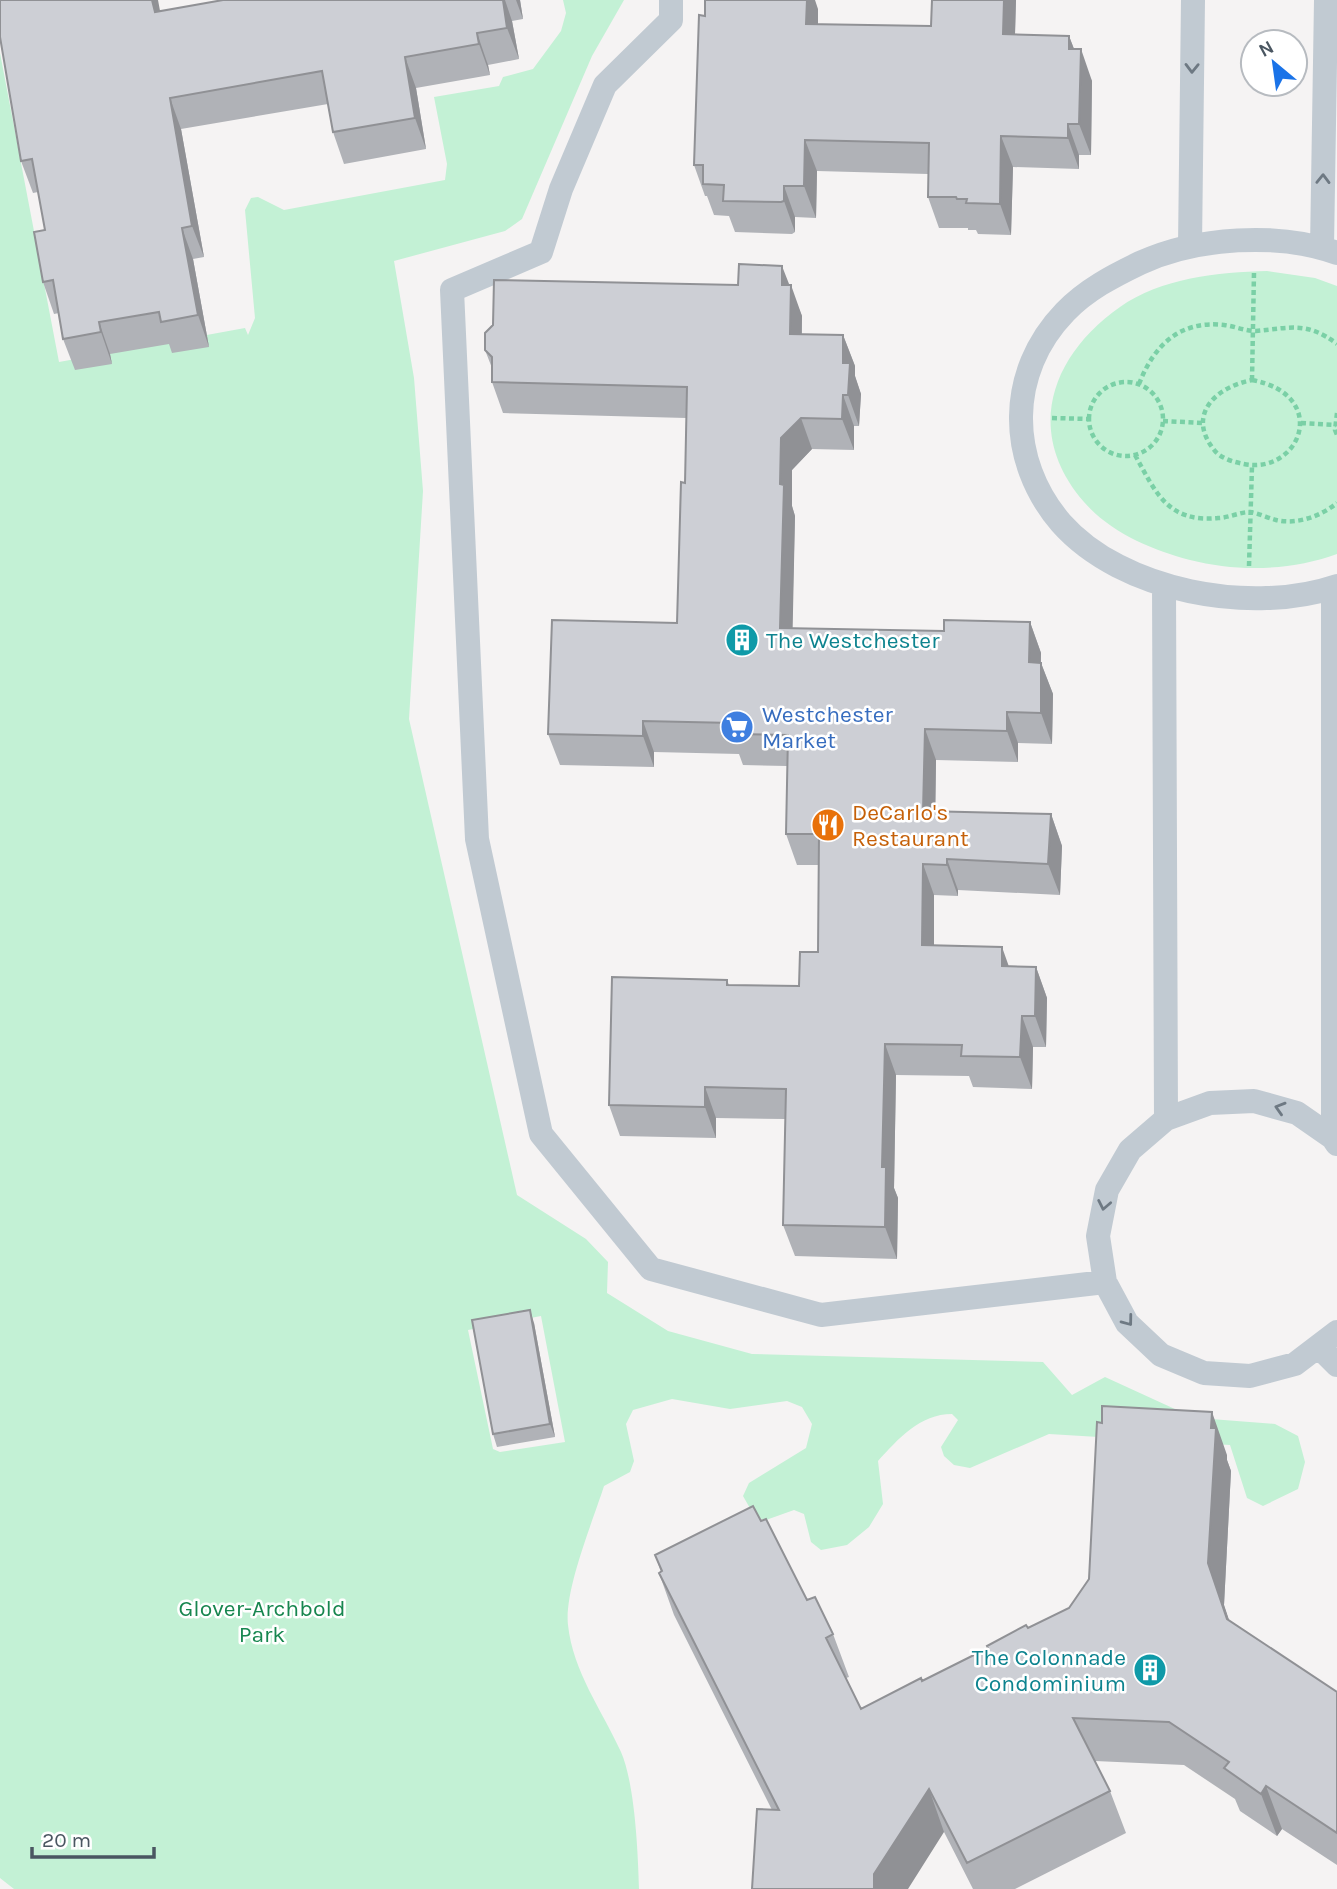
<svg xmlns="http://www.w3.org/2000/svg" width="1337" height="1889" viewBox="0 0 1337 1889" font-family="Karla,sans-serif">
<rect width="100%" height="100%" fill="#f5f3f3"/>
<path fill="#c3f1d5" fill-rule="evenodd" d="M563,0H624L592,56L522,219L505,231L394,261L414,378L423,491L409,719L517,1195L586,1239L608,1262L607,1293L668,1331L752,1354L1043,1362L1072,1395L1105,1377L1177,1410L1211,1419L1275,1424L1298,1436L1305,1462L1298,1489L1263,1506L1247,1498L1230,1445L1049,1434L970,1468L954,1465L944,1456L941,1447L958,1420L952,1414C920,1414 898,1439 878,1461L883,1504L869,1527L847,1545L821,1550L811,1542L804,1514L794,1510L766,1520L755,1517L743,1496L749,1483L806,1448L812,1424L802,1407L787,1401L730,1409L672,1399L633,1410L626,1424L634,1461L630,1472L604,1486C593,1521 564,1590 568,1625C573,1672 602,1710 621,1752C635,1784 638,1853 639,1889H14L0,1878V53L59,362L245,328L248,335L255,318L245,210L251,198L258,197L284,210L445,180L447,164L434,97L499,86L503,77L533,69L561,31L566,13ZM541,1316L565,1442L500,1452L493,1449L468,1330Z
M1267,271L1315,278L1337,286V554C1291,571 1237,572 1190,560C1152,550 1111,533 1084,502C1024,433 1050,356 1120,307C1161,278 1218,272 1267,271Z"/>
<g fill="none" stroke-linecap="round" stroke-linejoin="round">
<path stroke="#7ad0a6" stroke-width="4.5" stroke-dasharray="5 3.5" stroke-linecap="butt" d="M1252,380C1331,395 1301,475 1244,464C1234,462 1222,459 1215,451C1185,415 1216,387 1252,380Z
M1252,380L1254,272
M1089 419a37 37 0 1 1 74 0a37 37 0 1 1-74 0Z
M1139,384C1154,345 1180,320 1224,325C1234,326 1245,331 1256,331C1290,328 1307,321 1337,344
M1337,413L1335,430L1337,435
M1052,418L1090,419
M1163,421L1203,423
M1301,423L1336,425
M1135,455C1156,493 1168,523 1218,518C1228,518 1240,512 1250,512C1258,513 1268,518 1276,520C1297,525 1321,516 1337,503
M1249,566L1252,466"/>
<path stroke="#c1cad2" stroke-width="24" d="M671,0V20L605,85L561,189L541,252L452,290L477,839L541,1134L651,1269L821,1315L1105,1282
M1190,246L1193,0
M1322,248L1326,0
M1337,253C1279,232 1196,237 1140,263C1113,276 1086,290 1065,312C1007,372 1007,460 1061,523C1122,592 1252,615 1337,586
M1164,585L1166,1119
M1333,1138V588
M1337,1144L1333,1138L1297,1113L1254,1101L1210,1103L1166,1119L1130,1150L1107,1190L1098,1236L1105,1282L1127,1323L1161,1355L1204,1373L1250,1376L1295,1364L1337,1332
M1319,1347L1337,1365"/>
</g>
<path fill="#b0b2b7" d="M223,0H520L523,19L512,21L519,59L488,65L490,75L416,88L426,149L344,164L333,132L328,104L181,129L204,257L193,259L209,347L172,353L169,344L110,354L112,364L75,370L63,339L59,313L54,314L43,282L45,230L38,192L33,193L21,161L160,11Z
M932,0H1016L1015,35L1069,36L1074,49L1092,81L1091,155H1079V169L1013,167L1011,235L978,234L976,230H968V228H939L928,197V174L817,171L816,218L795,217V232L792,234L735,232L729,216L714,215L707,196H705L694,165L705,16L818,9V24L931,26Z
M738,285H789L802,316V334L843,335L855,366V376L861,394L859,426H854V450L812,449L792,470V506L795,516L792,628L944,631L1030,622L1041,653V663L1053,694L1052,744L1018,743V762L936,760L935,811L1051,814L1062,846L1060,895L958,890V896L934,895V945L1009,967H1036L1047,998L1046,1047H1033L1032,1089L973,1087L969,1076L896,1075L894,1188L898,1198L897,1259L795,1256L783,1225L785,1119L716,1118V1138L620,1136L609,1105L727,980L729,985L799,986L818,952V865H797L786,834L787,766L743,765L739,754L654,752V767L560,765L548,734L677,623L685,483L686,418L503,413L492,382V368L485,350Z
M534,1323L555,1437L497,1447L493,1434Z
M1227,1455V1460L1231,1471L1224,1605L1229,1620L1337,1692V1865L1282,1829L1277,1836L1240,1811L1235,1799L1184,1765L1095,1761L1110,1791L1126,1833L1015,1889H973L944,1832L772,1810L674,1615L659,1573L661,1572L655,1555L761,1521L807,1600L833,1634L849,1677L846,1678L861,1709L922,1681L1069,1608Z"/>
<path fill="#909195" d="M152,0H158L166,43L155,12Z
M503,0H505L512,21L519,59L507,28Z
M516,0H520L523,19Z
M807,0H815L818,9V55L806,24Z
M1004,0H1016L1014,66L1003,34Z
M477,33L488,65L490,75L479,44Z
M1069,36L1081,67V49L1092,81L1091,155L1079,124L1069,49Z
M405,57L416,88L426,149L415,118Z
M170,98L181,129L204,257L192,226Z
M1068,124L1079,155V169L1068,138Z
M1001,136L1013,167L1011,235L1000,204Z
M805,140L817,171L816,218L804,186Z
M784,186L795,217V232L784,201Z
M182,228L193,259L209,347L198,315Z
M782,266L791,289V285L802,316L801,365L790,334L782,285Z
M99,322L110,354L112,364L101,332Z
M843,335L855,366V376L861,394L859,426L848,395L843,363Z
M843,395L854,426V450L842,419Z
M801,418L812,449L792,470V506L795,516L792,659L780,628L781,438Z
M1030,622L1041,653L1040,694L1029,662Z
M1041,663L1053,694L1052,744L1041,713Z
M1007,712L1018,743V762L1007,731Z
M643,721L654,752V767L643,736Z
M925,729L936,760L935,842L923,811Z
M1051,814L1062,846L1060,895L1048,864Z
M947,859L958,890V896L947,865Z
M923,864L934,895V976L922,945Z
M1002,947L1013,978L1002,966Z
M1036,967L1047,998L1046,1047L1035,1016Z
M1022,1016L1033,1047L1032,1089L1020,1057Z
M885,1044L896,1075L894,1188L898,1198L897,1259L885,1227L882,1167Z
M705,1087L716,1118V1138L705,1107Z
M530,1310L534,1323L555,1437L550,1424Z
M1212,1412L1227,1455V1460L1231,1471L1224,1605L1243,1662L1208,1563Z
M1266,1786L1282,1829L1277,1836L1261,1794Z
M929,1789L944,1832L908,1889H874V1874Z"/>
<path fill="#cdcfd5" stroke="#909195" stroke-width="2" d="M0,0H152L155,12L223,0H503L507,28L477,33L479,44L405,57L415,118L333,132L322,71L170,98L192,226L182,228L198,315L161,322L159,312L99,322L101,332L63,339L53,280L43,282L34,232L45,230L32,159L21,161L0,37Z
M705,0H807L806,24L931,26L932,0H1004L1003,34L1069,36V49H1081L1079,124H1068V138L1001,136L1000,204L966,203L967,199H957L956,197H928L929,143L805,140L804,186H784V201L781,202L723,201L724,185L703,184V165H694L699,15L705,16Z
M739,264L782,266V285H791L790,334L843,335V363H850L848,395H843L842,419L801,418L781,438L780,484L784,485L780,628L944,631V620L1030,622L1029,662L1041,663V713L1007,712V731L925,729L923,811L1051,814L1048,864L947,859V865L923,864L922,945L1002,947V966L1036,967L1035,1016H1022L1020,1057L961,1056L962,1045L885,1044L882,1167H886L885,1227L783,1225L786,1089L705,1087V1107L609,1105L612,977L727,980V985L799,986L800,952H818L819,834H786L788,735L732,734L733,723L643,721V736L548,734L552,620L677,623L681,482L685,483L687,387L492,382V357L485,350V333L493,325L494,280L738,285Z
M530,1310L550,1424L493,1434L472,1320Z
M1102,1406L1212,1412L1211,1428H1216L1208,1563L1227,1619L1337,1692V1833L1266,1786L1261,1794L1224,1768L1229,1762L1169,1722L1073,1718L1110,1791L967,1863L929,1789L874,1874V1889H752L757,1809L779,1810L659,1573L662,1571L655,1555L753,1506L761,1521L766,1519L807,1600L815,1597L833,1634L826,1638L861,1709L921,1678L922,1681L988,1648L987,1646L1026,1625L1028,1628L1069,1608L1089,1579L1097,1422L1102,1423Z"/>
<defs><path id="oneway-chevron" d="M-2-3.5L2.5 0L-2 3.5" fill="none" stroke-width="1.6" stroke-linecap="round" stroke-linejoin="round" transform="scale(1.75)"/></defs>
<g stroke="#6e7983">
<use href="#oneway-chevron" transform="translate(1192 68) rotate(91)"/>
<use href="#oneway-chevron" transform="translate(1323 179) rotate(-89)"/>
<use href="#oneway-chevron" transform="translate(1280 1108) rotate(-163)"/>
<use href="#oneway-chevron" transform="translate(1104 1205) rotate(101)"/>
<use href="#oneway-chevron" transform="translate(1128 1321) rotate(53)"/>
</g>
<defs>
<symbol id="building-disc" viewBox="-11 -11 22 22"><circle r="9.5" fill="#0f9aa8" stroke="#fff"/><path d="M-4-6H4V6H1V3H-1V6H-4ZM-2.5-4.3h1.7v1.8h-1.7ZM.8-4.3h1.7v1.8H.8ZM-2.5-1h1.7V.8h-1.7ZM.8-1h1.7V.8H.8Z" fill="#fff"/></symbol>
<symbol id="supermarket-disc" viewBox="-11 -11 22 22"><circle r="9.5" fill="#3f7fe0" stroke="#fff"/><path d="M-6-5.5h2.5l.6 2H6L4.5 2H-2.5L-4.4-4H-6ZM-1.5 3.2a1.3 1.3 0 1 0 .1 0ZM3 3.2a1.3 1.3 0 1 0 .1 0Z" fill="#fff"/></symbol>
<symbol id="restaurant-disc" viewBox="-11 -11 22 22"><circle r="9.5" fill="#e8710a" stroke="#fff"/><path d="M-5-6h1v4h1v-4h1v4h1v-4h1v5L-1.5 .5V6h-2V.5L-5-1ZM5-6V6H3V1.5H1.5Q1.5-4 5-6Z" fill="#fff"/></symbol>
</defs>
<g fill-rule="evenodd">
<use href="#building-disc" x="723" y="621" width="38" height="38"/>
<use href="#supermarket-disc" x="718" y="708" width="38" height="38"/>
<use href="#restaurant-disc" x="809" y="806" width="38" height="38"/>
<use href="#building-disc" x="1131" y="1651" width="38" height="38"/>
</g>
<g text-anchor="middle" stroke-width="5" stroke-linejoin="round" paint-order="stroke">
<g font-size="23" fill="#0d838f" stroke="#fff" text-anchor="start">
<text x="766" y="648">The Westchester</text>
<text x="1126" y="1665" text-anchor="end">The Colonnade<tspan x="1126" dy="26">Condominium</tspan></text>
</g>
<g font-size="23" fill="#366cbe" stroke="#fff" text-anchor="start">
<text x="762" y="722">Westchester<tspan x="762" dy="26">Market</tspan></text>
</g>
<g font-size="23" fill="#c56008" stroke="#fff" text-anchor="start">
<text x="852" y="820">DeCarlo's<tspan x="852" dy="26">Restaurant</tspan></text>
</g>
<g font-size="23" fill="#17864f" stroke="#fff">
<text x="262" y="1616">Glover-Archbold<tspan x="262" dy="26">Park</tspan></text>
</g>
</g>
<g transform="translate(1274 63) rotate(331)"><circle r="33" fill="#ffffff" stroke="#b7bbc0" stroke-width="2"/>
<path d="M0-5L12 26L0 18L-12 26Z" fill="#1a73e8"/>
<text y="-10" font-size="19" font-weight="bold" text-anchor="middle" fill="#4a5661">N</text>
</g>
<path d="M32 1847v10h122v-10" fill="none" stroke="#4a5661" stroke-width="3.5"/>
<text x="42" y="1847" font-size="21" fill="#4a5661" stroke="#ffffff" stroke-width="5" paint-order="stroke">20 m</text>
</svg>
